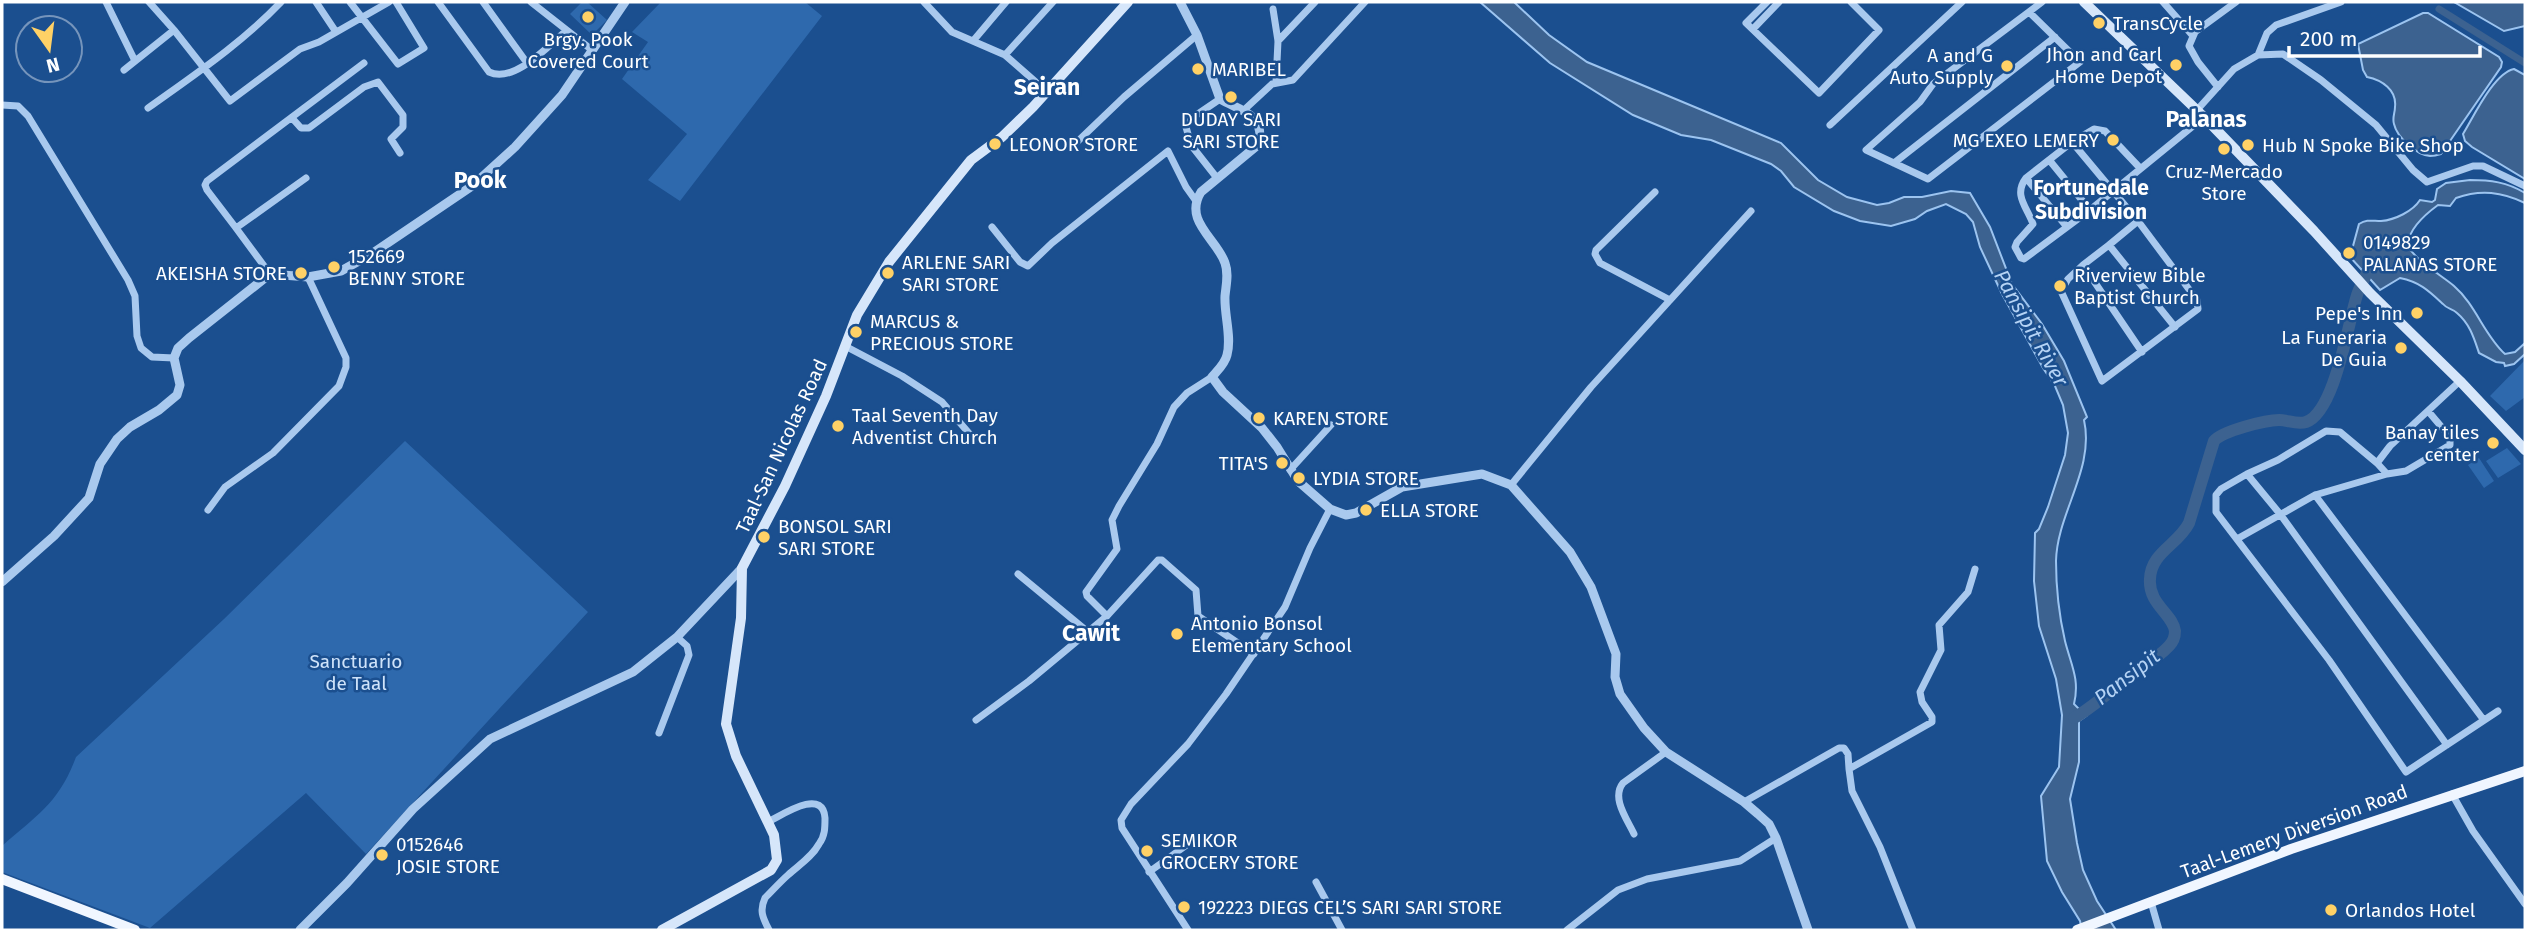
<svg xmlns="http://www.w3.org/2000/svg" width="2527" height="932" viewBox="0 0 2527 932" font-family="'Fira Sans',sans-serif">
<rect width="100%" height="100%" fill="#1b4f8f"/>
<path fill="#2e69ad" d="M582,2H587L607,20L592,35L570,14Z
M661,2H805L822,16L680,201L648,180L687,134L622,79L648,42L632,32Z
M2525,360V397L2506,411L2490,396Z
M405,441L588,612L366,854L306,793L150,928L2,872V846C37,815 59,803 76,757L224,619Z
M2507,448L2521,464L2498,478L2486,461Z
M2479,458L2494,481L2484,488L2468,465Z"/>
<path fill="#3c6290" stroke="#9cc4f0" stroke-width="2" d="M1480,2H1514L1549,35L1587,62L1781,143L1818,180L1847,197L1877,205L1889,203L1904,197H1922L1951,191L1970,193L1990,227L2012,284L2042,324L2064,361L2087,417L2084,420C2095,469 2057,513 2056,561C2056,588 2059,615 2065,641C2071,665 2080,679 2074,704L2086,716L2079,721V762L2070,799L2077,843L2083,870L2097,901L2116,930H2082L2080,921L2062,892L2047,861L2041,796L2059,767L2062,715L2056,679L2039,626L2034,581L2035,533L2039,529L2048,507L2065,455L2068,433L2063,405L2055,386L2043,368L2002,294L1980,247L1973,222L1966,214L1946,204L1927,211L1915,219L1891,226L1860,221L1834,211L1794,187L1781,171L1771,164L1711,140L1681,135L1633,115L1550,63Z
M2454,2H2525V26L2504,31Z
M2423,13H2428L2499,57L2502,62L2501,67L2441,154C2438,155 2434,156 2430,156C2416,155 2397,137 2394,124C2392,118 2395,113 2395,107C2397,90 2382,80 2367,77L2363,70L2358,44Z
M2514,69L2525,75V179L2472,147L2465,141L2463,134C2474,116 2494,73 2514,69Z
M2470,180C2490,180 2507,182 2525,193V203C2502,192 2481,189 2456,198L2450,206L2438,205C2427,213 2410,228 2408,243C2407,255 2444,277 2454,286C2476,305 2484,335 2505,354L2515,352L2525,343V354L2514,364L2505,366L2504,363L2496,362L2479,353C2474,338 2470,324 2457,313C2453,309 2447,309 2443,304C2429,291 2420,282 2400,278L2380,290L2350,257L2359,224C2367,219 2372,221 2381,221C2395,220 2413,211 2420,200L2432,202L2435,200L2437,189L2446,183Z"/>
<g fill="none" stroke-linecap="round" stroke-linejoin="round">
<path stroke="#3c6290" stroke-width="7" d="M2439,9L2525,63"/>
<path stroke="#3c6290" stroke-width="12" d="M2074,718C2093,707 2109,692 2126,679C2140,668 2157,659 2169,646C2173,642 2175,637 2175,631C2173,614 2148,604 2150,579C2151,552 2178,545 2189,523L2214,441C2222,431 2266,420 2279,420C2288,420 2297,425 2306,422C2335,412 2348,323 2357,295C2361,283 2368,274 2371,261"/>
<path stroke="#a9c9ee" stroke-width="7" d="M106,2L135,61
M149,2L174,30L230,101L300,49L319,42L389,2
M316,2L336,32
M350,2L398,64L424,48L396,2
M438,2L489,72C514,84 548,46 566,31
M483,2L527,63
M531,2L592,50
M924,2L952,32L1005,55L1047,92
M1767,2L1746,23L1819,93L1879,30L1851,2
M2163,2L2193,36
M1273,9L1278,41L1276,82
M2029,12L2080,62L1928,179L1866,150L1920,102L1933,84L2042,2
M1753,29L1779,2
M973,41L1006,2
M1278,41L1315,2
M1005,55L1053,2
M2258,55L2267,33L2276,25L2341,2
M124,70L174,30
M2218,87L2198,62L2189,46L2195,32L2236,2
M2,105L18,106L28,116L128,280L135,296L137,336L141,348L152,357L174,358
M148,108C194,75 242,43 281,2
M1244,110L1272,84L1293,80L1365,2
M2197,110L2234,69L2258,55L2283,54L2321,80L2376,125L2413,170L2427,182L2473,166H2483L2525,186
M292,118L301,128H309L364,87L378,82L403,115V127L391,139L400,153
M1830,125L1962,2
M1077,142L1124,97L1197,35
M2072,142L2138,221L2197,300L2198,309L2102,381L2061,291L2068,279L2083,265
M2050,161L2090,210
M1894,163L2055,37
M1217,178L1191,145L1186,127L1192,118L1220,99
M2026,178C2013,195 2027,207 2033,224L2017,242L2015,247L2021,258L2024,259L2090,210L2204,117
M1655,192L1596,250L1595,254L1600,263L1670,300
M2138,221L2109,245L2175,327
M992,227L1020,262L1028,266L1052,243L1168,151L1186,187L1196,201
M2067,227L2026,178L2072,142L2094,129L2105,131L2140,168
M236,228L207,190L205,185L207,181L364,63
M2109,245L2083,265L2142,352
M270,274L236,228L306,178
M845,346L902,376L942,402L974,439
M2428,411L2450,437V445L2406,471L2387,474L2377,463L2390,446L2460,381
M2377,463L2340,432L2326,431L2278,460L2247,474L2221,489L2216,495V512L2329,660L2406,772L2498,711
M1290,470L1331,425
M2247,474L2280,514L2447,745
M1511,485L1591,387L1751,211
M2315,495L2483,719
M208,510L225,487L273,453L339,386L346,367V358L308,277
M2237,539L2315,495L2387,474
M1018,574L1088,632
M1107,616L1087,596L1086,592L1117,549L1112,520L1119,506L1157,444L1174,407L1187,393L1212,377
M976,720L1029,681L1107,616L1158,560H1162L1196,590L1198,616L1254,654
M659,733L689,655L687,646L677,637
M2452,794L2473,831L2525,904
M1744,802L1839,748H1844L1848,754L1849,769
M768,822C782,815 823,787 825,818C825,828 825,836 819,844C812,857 799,865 788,875C780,882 773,890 765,898C759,911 763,918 769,930
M1634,834C1627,819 1611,798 1623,783L1666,752
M1149,872L1195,839
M1316,882L1342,930
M2151,902L2159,930
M1188,930L1122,828L1121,820L1131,804L1188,744L1226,694L1285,607L1310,548L1330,509
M1567,930L1618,890L1647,879L1740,861L1776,838
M1913,930L1880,847L1852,791L1849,769L1932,722V717L1922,702L1920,692L1941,650L1939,625L1968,592L1975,569"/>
<path stroke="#a9c9ee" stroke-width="9" d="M1180,2L1197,35L1220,99C1240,111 1265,113 1259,144L1201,192C1183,221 1217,239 1225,263C1229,274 1226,285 1225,296C1224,315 1232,337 1227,355C1225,364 1217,371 1212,377L1223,392L1262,428L1277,447L1298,481L1330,509L1346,515L1356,513L1402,487L1482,474L1511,485L1570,552L1591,587L1616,654L1615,677L1620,694L1644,728L1666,752L1744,802L1758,814L1769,824L1776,838L1808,930
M2,582L54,536L89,498L100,464L117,439L130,427L159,410L177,395L180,385L174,358L178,348L189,338L270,274L308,277L341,271L373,253L472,186L515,147L562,95L625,2
M300,930L347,883L413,809L490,739L633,672L677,637L742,568"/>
<path stroke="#d6e6fa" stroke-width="10" d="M2084,2L2204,117L2314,231L2370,293L2460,381L2525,450
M662,930L771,870L777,860L774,835L736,756L726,724L741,618L742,568L785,486L826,396L857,315L889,262L971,160L1002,137L1033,107L1128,2"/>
<path stroke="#f0f6ff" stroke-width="10" d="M2,879L135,930
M2077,930L2291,849L2525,771"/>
</g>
<g fill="#ffd166" stroke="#1b4f8f" stroke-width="2.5">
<circle cx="588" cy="17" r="7"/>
<circle cx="2099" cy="23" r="7"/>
<circle cx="2176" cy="65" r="7"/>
<circle cx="2007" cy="66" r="7"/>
<circle cx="1198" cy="69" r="7"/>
<circle cx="1231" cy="97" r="7"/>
<circle cx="2113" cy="140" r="7"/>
<circle cx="995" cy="144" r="7"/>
<circle cx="2248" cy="145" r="7"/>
<circle cx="2224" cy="149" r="7"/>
<circle cx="2349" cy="253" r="7"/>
<circle cx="334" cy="267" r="7"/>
<circle cx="301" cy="273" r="7"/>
<circle cx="888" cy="273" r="7"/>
<circle cx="2060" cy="286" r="7"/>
<circle cx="2417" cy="313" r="7"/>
<circle cx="856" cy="332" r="7"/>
<circle cx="2401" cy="348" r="7"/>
<circle cx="1259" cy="418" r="7"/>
<circle cx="838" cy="426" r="7"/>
<circle cx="2493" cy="443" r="7"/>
<circle cx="1282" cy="463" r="7"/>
<circle cx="1299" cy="478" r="7"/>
<circle cx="1366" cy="510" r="7"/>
<circle cx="764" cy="537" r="7"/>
<circle cx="1177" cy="634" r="7"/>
<circle cx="1147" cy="851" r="7"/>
<circle cx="382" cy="855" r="7"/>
<circle cx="1184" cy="907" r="7"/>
<circle cx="2331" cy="910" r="7"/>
</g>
<g text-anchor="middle" stroke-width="5" stroke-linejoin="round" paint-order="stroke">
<g font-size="19" fill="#fff" stroke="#1b4f8f" text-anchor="start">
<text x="2113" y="30">TransCycle</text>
<text x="588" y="46" text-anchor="middle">Brgy. Pook<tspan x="588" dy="22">Covered Court</tspan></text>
<text x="2162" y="61" text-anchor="end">Jhon and Carl<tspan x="2162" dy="22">Home Depot</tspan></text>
<text x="1993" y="62" text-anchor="end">A and G<tspan x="1993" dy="22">Auto Supply</tspan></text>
<text x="1212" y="76">MARIBEL</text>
<text x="1231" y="126" text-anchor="middle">DUDAY SARI<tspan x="1231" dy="22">SARI STORE</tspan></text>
<text x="2099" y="147" text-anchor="end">MG EXEO LEMERY</text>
<text x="1009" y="151">LEONOR STORE</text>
<text x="2262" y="152">Hub N Spoke Bike Shop</text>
<text x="2224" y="178" text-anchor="middle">Cruz-Mercado<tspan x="2224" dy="22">Store</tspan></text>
<text x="2363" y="249">0149829<tspan x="2363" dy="22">PALANAS STORE</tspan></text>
<text x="348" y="263">152669<tspan x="348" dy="22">BENNY STORE</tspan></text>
<text x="902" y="269">ARLENE SARI<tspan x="902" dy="22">SARI STORE</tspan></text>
<text x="287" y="280" text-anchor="end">AKEISHA STORE</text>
<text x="2074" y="282">Riverview Bible<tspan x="2074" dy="22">Baptist Church</tspan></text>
<text x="2403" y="320" text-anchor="end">Pepe's Inn</text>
<text x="870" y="328">MARCUS &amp;<tspan x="870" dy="22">PRECIOUS STORE</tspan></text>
<text x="2387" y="344" text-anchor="end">La Funeraria<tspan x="2387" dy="22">De Guia</tspan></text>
<text x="852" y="422">Taal Seventh Day<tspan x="852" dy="22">Adventist Church</tspan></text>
<text x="1273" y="425">KAREN STORE</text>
<text x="2479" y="439" text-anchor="end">Banay tiles<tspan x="2479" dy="22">center</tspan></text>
<text x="1268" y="470" text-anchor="end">TITA'S</text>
<text x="1313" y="485">LYDIA STORE</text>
<text x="1380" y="517">ELLA STORE</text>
<text x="778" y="533">BONSOL SARI<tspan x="778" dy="22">SARI STORE</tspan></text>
<text x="1191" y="630">Antonio Bonsol<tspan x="1191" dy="22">Elementary School</tspan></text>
<text x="1161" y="847">SEMIKOR<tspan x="1161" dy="22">GROCERY STORE</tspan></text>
<text x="396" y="851">0152646<tspan x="396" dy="22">JOSIE STORE</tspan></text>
<text x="1198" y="914">192223 DIEGS CEL’S SARI SARI STORE</text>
<text x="2345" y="917">Orlandos Hotel</text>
</g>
<g font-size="19" fill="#fff" stroke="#1b4f8f">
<text transform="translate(781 446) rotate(-65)" y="7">Taal-San Nicolas Road</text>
<text transform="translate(2294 831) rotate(-20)" y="7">Taal-Lemery Diversion Road</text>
</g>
<g font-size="19" fill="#cfe3fa" stroke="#1b4f8f">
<text x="356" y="668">Sanctuario<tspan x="356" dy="22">de Taal</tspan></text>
</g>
<g font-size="21" font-weight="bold" fill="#fff" stroke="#1b4f8f">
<text x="2091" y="195">Fortunedale<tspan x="2091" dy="24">Subdivision</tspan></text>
</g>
<g font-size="21" font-style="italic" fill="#b5d3f5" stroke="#1b4f8f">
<text transform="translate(2031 328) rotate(61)" y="7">Pansipit River</text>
<text transform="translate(2127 677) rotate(-38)" y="7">Pansipit</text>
</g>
<g font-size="23" font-weight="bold" fill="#fff" stroke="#1b4f8f">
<text x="1047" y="95">Seiran</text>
<text x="2206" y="127">Palanas</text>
<text x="480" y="188">Pook</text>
<text x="1091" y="641">Cawit</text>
</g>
</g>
<rect width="2527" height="932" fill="none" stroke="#ffffff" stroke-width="7"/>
<g transform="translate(49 49) rotate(166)"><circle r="33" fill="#1b4f8f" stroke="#7695bc" stroke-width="2"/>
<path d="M0-5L12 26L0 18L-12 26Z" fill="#ffd166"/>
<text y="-10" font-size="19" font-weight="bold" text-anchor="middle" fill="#ffffff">N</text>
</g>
<path d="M2289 46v10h191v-10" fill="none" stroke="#ffffff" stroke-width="3.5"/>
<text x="2300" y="46" font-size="21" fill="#ffffff" stroke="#1b4f8f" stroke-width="5" paint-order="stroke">200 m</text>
</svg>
